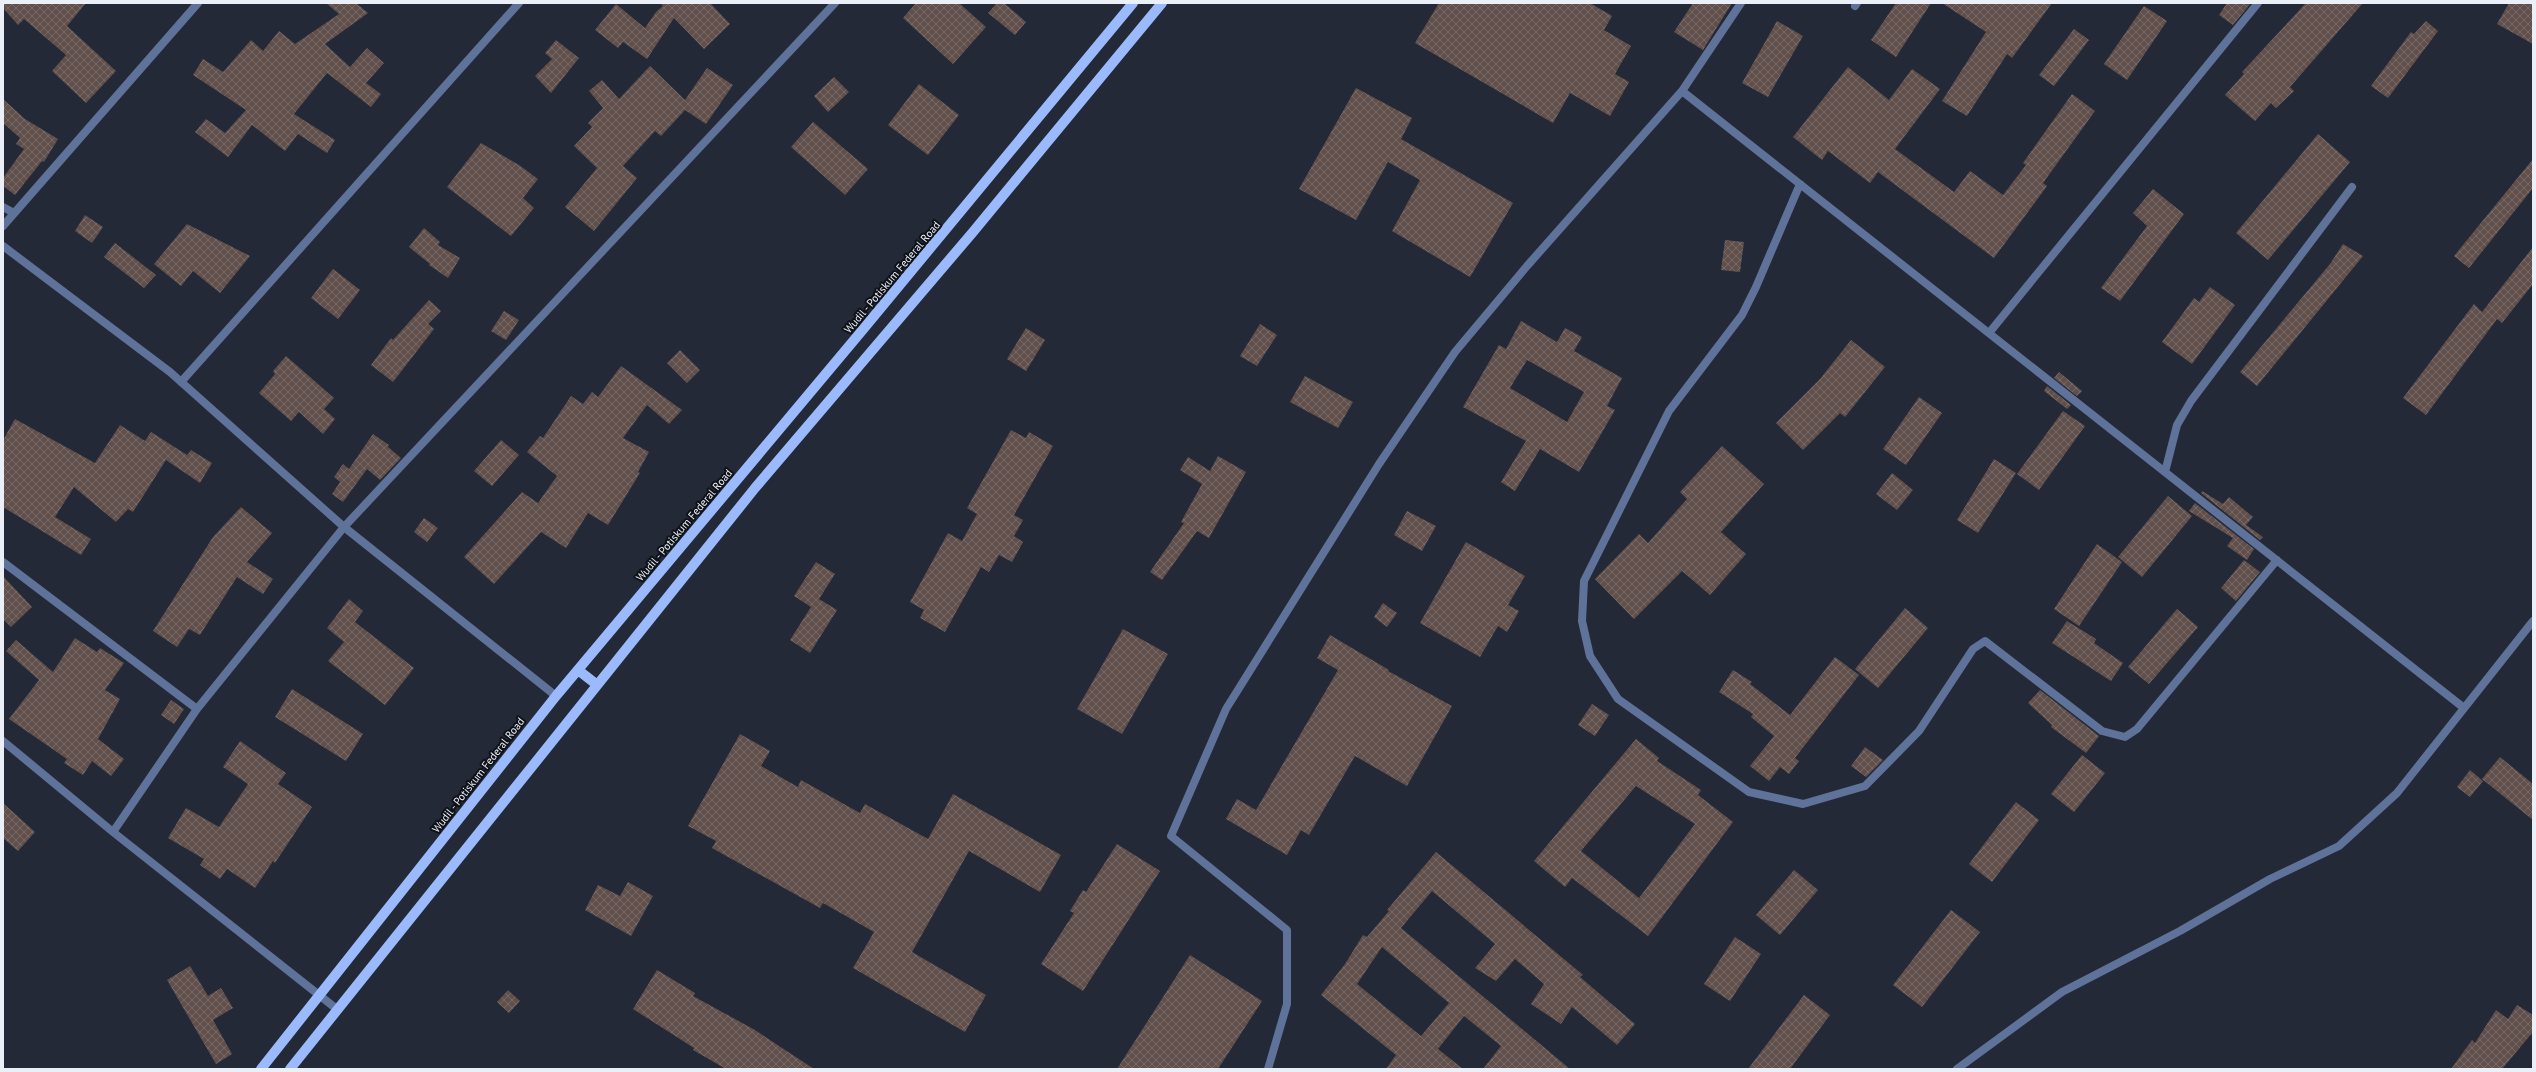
<svg xmlns="http://www.w3.org/2000/svg" width="2536" height="1072" viewBox="0 0 2536 1072" font-family="'PT Sans',sans-serif">
<defs>
<pattern id="building-cross-hatch" width="8" height="8" patternUnits="userSpaceOnUse"><rect width="8" height="8" fill="#604f4a"/><path d="M0 0l8 8M0 8l8-8" fill="none" stroke="#776965"/></pattern>
</defs>
<rect width="100%" height="100%" fill="#232936"/>
<path fill="url(#building-cross-hatch)" fill-rule="evenodd" d="M3,3H86L67,26L116,71L86,103L52,71L66,55L24,19L18,25L3,8Z
M326,3H356L368,13L325,44L350,67L367,48L384,63L366,83L381,94L371,107L327,73L294,114L335,140L327,153L298,134L285,151L252,125L228,157L195,132L206,119L225,133L246,110L193,75L203,59L223,72L251,40L263,51L279,31L295,44L339,14Z
M660,3H710L730,24L704,49L674,18L647,59L623,42L618,48L595,30L616,4L645,28L656,12L663,6Z
M916,3H959L986,27L953,64L903,18Z
M997,3H1004L1026,22L1015,35L988,13Z
M1439,3H1590L1612,16L1604,30L1631,46L1615,74L1629,82L1610,116L1570,93L1553,123L1415,43Z
M1693,3H1732L1703,50L1674,32Z
M1896,3H1931L1896,57L1871,40Z
M1942,3H2052L2012,58L2007,54L1967,116L1942,101L1986,32Z
M2227,3H2251L2233,25L2219,15Z
M2306,3H2363L2290,87L2294,91L2276,108L2271,103L2255,121L2225,95L2244,74L2242,72Z
M2509,3H2533V44L2497,24Z
M2144,6L2167,21L2127,80L2104,64Z
M1777,21L1803,36L1768,97L1742,83Z
M2426,21L2438,31L2388,98L2371,86L2411,32L2414,34Z
M2074,29L2089,40L2054,86L2039,75Z
M556,40L579,58L551,93L535,76L552,59L545,53Z
M650,66L685,100L707,68L733,85L706,124L685,110L661,136L655,131L623,166L637,178L594,231L565,207L597,168L574,146L592,127L588,123L603,108L589,91L602,80L619,99Z
M1848,67L1889,100L1912,69L1940,89L1895,149L1954,192L1970,171L2003,195L2026,165L2023,163L2072,94L2095,111L2043,183L2047,186L1994,258L1878,172L1870,183L1828,151L1822,160L1793,137Z
M834,77L849,92L828,112L814,96Z
M919,84L959,115L928,155L888,125Z
M1356,88L1412,118L1401,139L1513,203L1470,277L1392,231L1420,180L1388,162L1356,220L1299,189Z
M3,99L25,119L58,139L44,162L42,161L15,195L3,186V178L24,149L16,144L20,138L3,123Z
M813,122L868,169L845,195L791,147Z
M2318,134L2350,162L2268,260L2236,233Z
M481,143L519,165L538,179L523,198L534,208L511,236L447,187Z
M2533,159V188L2469,268L2454,256Z
M2153,189L2184,214L2120,301L2101,288L2147,226L2133,213Z
M85,215L103,227L92,243L75,231Z
M187,224L250,256L220,293L193,271L181,286L154,264Z
M424,228L440,242L438,245L460,258L448,278L429,265L430,264L409,247Z
M1725,240L1744,242L1740,272L1721,270Z
M115,243L156,275L144,288L104,257Z
M2343,244L2363,256L2257,386L2240,372L2330,264Z
M2533,247V284L2502,323L2497,319L2426,415L2403,398L2474,304L2482,312Z
M333,269L360,290L338,319L311,298Z
M2210,287L2235,305L2192,364L2162,342L2194,298L2199,302Z
M429,300L441,311L428,324L434,329L393,382L371,365L391,338L393,340Z
M504,311L519,320L506,340L491,331Z
M1521,321L1557,342L1565,328L1582,337L1574,351L1622,378L1607,406L1615,410L1579,472L1540,449L1515,491L1501,482L1526,441L1463,407L1499,345L1506,349ZM1527,360L1584,392L1567,422L1510,388Z
M1260,324L1277,335L1257,366L1240,356Z
M1026,328L1045,340L1026,371L1007,359Z
M1851,340L1885,367L1845,417L1840,413L1803,450L1776,423L1820,379Z
M680,350L700,370L687,383L667,363Z
M286,356L334,398L324,409L335,419L323,434L299,412L291,421L259,393L275,374L273,371Z
M621,366L682,410L669,424L647,405L623,438L649,452L638,472L640,473L608,525L588,513L566,548L541,532L494,584L464,557L522,492L538,503L557,476L527,452L540,436L543,438L571,396L583,404L592,392L598,397Z
M2059,372L2082,391L2077,396L2054,378Z
M1305,376L1353,402L1338,428L1290,402Z
M2047,386L2071,405L2067,409L2044,391Z
M1919,397L1942,413L1906,465L1883,449Z
M2063,411L2085,426L2039,490L2017,474Z
M15,419L95,463L120,425L145,441L151,432L187,455L191,450L212,463L200,483L166,460L133,512L128,509L116,522L74,487L55,517L91,539L81,555L3,507V440Z
M1011,430L1026,438L1029,432L1053,446L1014,515L1023,520L1014,536L1023,542L1012,562L999,555L989,572L981,567L945,632L920,618L924,610L910,602L948,533L962,541L977,514L967,508Z
M373,434L389,445L388,447L401,458L380,480L367,469L343,502L332,494L340,482L334,477L343,464L349,469Z
M501,440L519,455L492,486L474,471Z
M1722,446L1764,484L1721,532L1746,554L1710,595L1682,571L1634,619L1595,579L1639,534L1648,543L1687,499L1680,492Z
M1218,456L1246,472L1209,538L1197,531L1162,580L1150,572L1184,523L1181,522L1202,484L1180,470L1188,457L1210,471Z
M1994,459L2016,473L1978,533L1957,520Z
M1892,473L1913,490L1897,510L1876,494Z
M2202,491L2223,504L2229,497L2253,517L2246,525L2263,537L2260,540L2201,493Z
M2168,496L2192,516L2142,577L2118,557Z
M2195,503L2254,549L2247,560L2227,546L2233,538L2189,511Z
M241,507L272,533L247,562L273,579L263,594L237,577L200,635L189,629L177,647L153,631L213,537Z
M1407,511L1436,526L1422,551L1394,535Z
M424,518L438,528L427,542L414,532Z
M1466,542L1525,576L1508,605L1519,611L1507,632L1498,626L1480,657L1420,623Z
M2097,544L2122,562L2079,626L2054,609Z
M2244,560L2260,572L2236,601L2221,588Z
M816,562L835,574L819,599L837,610L810,653L790,640L811,607L794,596Z
M3,576L32,607L11,627L3,619Z
M349,599L363,611L355,622L414,668L385,705L328,661L344,642L327,628Z
M1383,603L1397,613L1387,627L1374,617Z
M1905,608L1928,628L1878,688L1855,669Z
M2177,609L2198,627L2149,684L2128,667Z
M2067,621L2096,639L2094,643L2123,663L2111,681L2052,643Z
M1123,629L1168,654L1122,734L1077,709Z
M1330,635L1389,670L1388,671L1452,706L1407,786L1355,756L1309,835L1301,830L1287,855L1226,819L1237,799L1256,810L1338,670L1317,658Z
M75,638L97,652L100,648L124,663L105,690L120,699L98,739L124,759L111,776L92,761L83,775L64,763L67,759L9,719L39,680L6,651L16,640L53,672Z
M1835,657L1859,675L1795,758L1799,761L1789,774L1780,767L1769,781L1750,766L1774,736L1751,717L1753,714L1719,692L1733,670L1752,682L1750,684L1790,715Z
M292,689L363,734L346,761L275,717Z
M2040,690L2099,736L2086,753L2051,727L2052,725L2028,703Z
M171,700L184,709L174,724L161,715Z
M1592,704L1609,715L1595,736L1578,725Z
M740,734L770,751L761,766L798,787L801,780L860,813L865,804L928,839L953,794L1061,855L1040,892L969,851L912,952L986,995L965,1032L853,968L874,932L823,903L820,908L712,848L716,841L688,826Z
M1636,739L1659,758L1657,761L1701,790L1698,795L1733,822L1648,936L1572,878L1565,887L1534,861ZM1636,786L1695,824L1639,898L1581,851Z
M240,741L286,773L278,784L312,807L275,863L273,861L255,888L227,869L220,879L200,865L204,859L168,838L186,808L219,827L248,784L223,767Z
M1865,747L1883,760L1866,777L1851,766Z
M2082,755L2105,773L2074,812L2051,794Z
M2500,757L2533,784V820L2482,779Z
M2470,770L2483,781L2470,797L2457,787Z
M2016,802L2039,820L1992,882L1969,864Z
M3,803L35,832L18,851L3,838Z
M1117,844L1160,871L1083,991L1041,964L1074,913L1070,911L1083,890L1086,892Z
M1436,852L1583,975L1580,977L1635,1024L1617,1045L1572,1007L1561,1024L1531,1004L1544,984L1515,959L1496,981L1475,968L1495,944L1432,891L1401,928L1570,1069H1483L1501,1046L1464,1016L1438,1049L1463,1069H1386L1396,1055L1321,995L1345,964L1363,935L1367,937L1389,911L1387,910ZM1382,947L1449,1003L1421,1036L1357,984Z
M1794,870L1818,890L1780,935L1756,915Z
M628,882L653,896L631,936L585,910L598,885L620,896Z
M1951,910L1980,932L1922,1007L1893,985Z
M1735,937L1761,954L1730,1001L1704,984Z
M1190,955L1262,1001L1218,1069H1117Z
M190,966L208,996L221,988L233,1008L213,1020L232,1054L216,1064L167,980Z
M657,970L695,993L693,996L755,1030L814,1069H726L693,1050L694,1048L633,1009Z
M508,990L520,1001L509,1013L497,1002Z
M1804,995L1830,1015L1790,1069H1748Z
M2517,1005L2533,1015V1032L2502,1069H2451L2472,1040L2475,1043L2496,1010L2508,1019Z"/>
<g fill="none" stroke-linecap="round" stroke-linejoin="round">
<path stroke="#5e729a" stroke-width="8" d="M1855,6L1857,3
M1682,91L2464,708
M1800,184L1756,287L1742,315L1669,411L1584,581L1582,621L1590,656L1618,699L1749,792L1803,804L1865,786L1919,731L1973,649L1985,641L2102,731L2125,737L2137,729L2277,560
M3,207L14,213
M3,226L198,3
M3,246L170,372L344,527L556,696
M1989,333L2258,3
M181,382L519,3
M2165,472L2177,425L2191,401L2352,187
M3,562L197,709
M3,741L113,832L338,1010
M113,832L197,709L344,527L835,3
M1268,1069L1287,1004V930L1171,836L1226,709L1379,464L1455,352L1527,266L1682,91L1741,3
M1957,1069L2062,992L2180,931L2270,879L2339,846L2397,793L2533,621"/>
<path stroke="#9bbafe" stroke-width="10" d="M578,670L596,684
M261,1069L556,696L865,327L1133,3
M290,1069L755,488L973,232L1162,3"/>
</g>
<g text-anchor="middle" stroke-width="4" stroke-linejoin="round" paint-order="stroke">
<g font-size="11" fill="#ebeff8" stroke="#0f1218">
<text transform="translate(892 277) rotate(-50)" y="4">Wudil - Potiskum Federal Road</text>
<text transform="translate(684 525) rotate(-50)" y="4">Wudil - Potiskum Federal Road</text>
<text transform="translate(478 775) rotate(-52)" y="4">Wudil - Potiskum Federal Road</text>
</g>
</g>
<rect width="2536" height="1072" fill="none" stroke="#ebeff8" stroke-width="8"/>
</svg>
